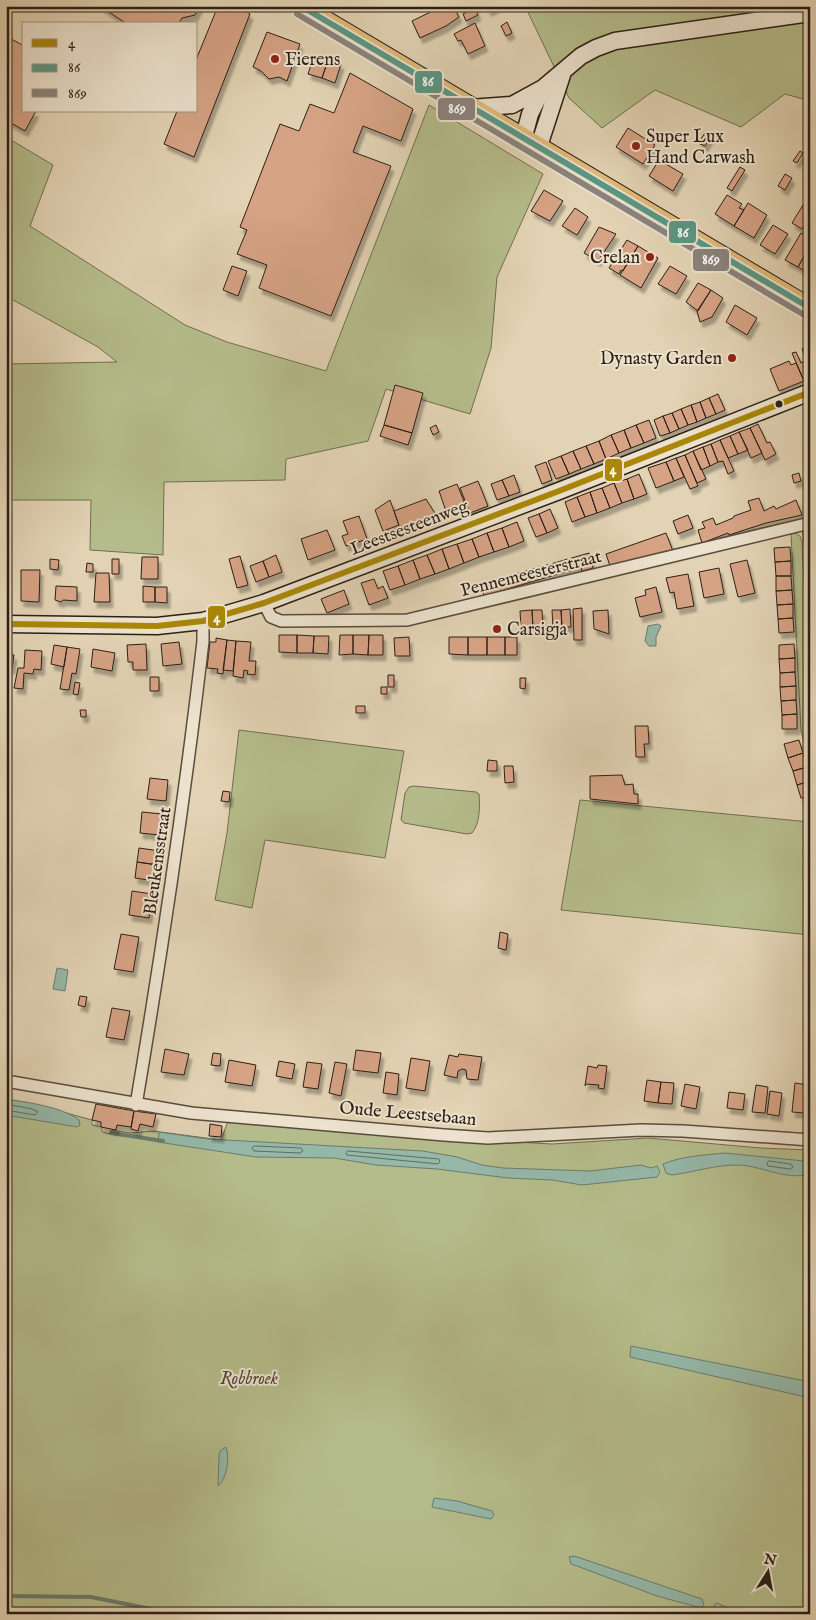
<svg xmlns="http://www.w3.org/2000/svg" width="816" height="1620" viewBox="0 0 816 1620" font-family="'IM FELL English',serif">
<defs>
<filter id="shadow"><feDropShadow dx="3" dy="5.5" stdDeviation="1" flood-color="#0004"/></filter>
</defs>
<rect width="100%" height="100%" fill="#e2d3b4"/>
<filter id="stains"><feTurbulence type="fractalNoise" baseFrequency=".004" numOctaves="4"/><feColorMatrix values="0 0 0 0 .2 0 0 0 0 .09 0 0 0 0 .02 0 0 0 .5 -.17"/></filter>
<radialGradient id="worn" r=".72"><stop offset=".6" stop-color="#630" stop-opacity="0"/><stop offset="1" stop-color="#630" stop-opacity=".3"/></radialGradient>
<path fill="#b5bc8b" stroke="#706e50" d="M525,6H810V101L785,94L741,127L655,90L602,128L569,98Z
M429,105L543,174L497,277L491,348L470,414L386,389L368,441L286,459L285,480L164,482L163,555L90,550L91,500H6V364L117,362L98,347L6,296V137L53,165L30,226L185,325L227,342L326,371Z
M795,533L800,536L802,542L810,694V763L801,731L791,534Z
M239,730L404,751L385,858L265,840L252,908L215,900L227,833Z
M414,786L476,792L479,794C480,806 480,824 472,833L467,834L404,823L401,820L405,793L409,787Z
M580,800L810,822V935L561,910Z
M6,1099L33,1104L92,1120V1125L102,1127V1132L110,1134L111,1130L130,1133L153,1131L221,1140L228,1121L445,1138L552,1144L648,1138L761,1148L810,1150V1614H6Z"/>
<path fill="#95b8a9" stroke="#6b7b6e" d="M658,624L661,626L656,637V646H649L645,641L648,626Z
M57,968L68,970L65,991L53,989Z
M6,1099C26,1102 63,1107 79,1120L80,1125L77,1127L6,1115Z
M159,1132L208,1139L423,1151L457,1157L482,1165L503,1168L590,1171L641,1165L651,1168L657,1166L660,1172L657,1177L582,1185L553,1180L508,1178L437,1169L376,1165L334,1158L256,1157L158,1142Z
M725,1153L804,1161L810,1164V1174C786,1181 760,1165 737,1165C715,1165 694,1172 672,1175L666,1173L663,1164C682,1156 705,1155 725,1153Z
M631,1346L810,1382V1398L630,1357Z
M226,1447C230,1457 227,1479 218,1486L219,1455L220,1451Z
M434,1498L457,1501L492,1511L494,1515L491,1519L432,1507Z
M574,1556L702,1599L704,1605L701,1608L657,1596L577,1566L571,1564L569,1557Z
M717,1603L742,1614H716L714,1613V1605Z"/>
<g fill="none" stroke-linecap="round" stroke-linejoin="round">
<path stroke="#606c5f" stroke-width="1" d="M6,1104L32,1109L38,1112L35,1115L6,1110
M255,1146L301,1148L303,1151L300,1153L254,1151L252,1148Z
M348,1151L439,1159L440,1162L438,1164L347,1155L346,1153Z
M769,1161L791,1164L793,1167L790,1169L768,1166L767,1163Z"/>
<path stroke="#6b7b6e" stroke-width="4" d="M111,1133L163,1141
M6,1596L91,1597L176,1614"/>
</g>
<path fill="#d6a385" stroke="#2b1f15" filter="url(#shadow)" d="M100,6H200L195,15L182,18L178,24H127Z
M218,6H237L250,14L194,157L164,144L177,111H196V60Z
M443,6H453L459,17L446,26L420,38L412,21Z
M486,6H498L489,11Z
M475,8L478,15L466,21L463,14Z
M507,22L512,33L506,36L501,26Z
M475,23L485,46L468,54L461,40L458,41L454,34Z
M267,32L300,44L287,81L279,77L269,79L261,71L253,67Z
M6,36L24,46V111H36L25,131L6,120Z
M314,56L328,60L322,78L308,74Z
M328,60L341,64L335,83L322,78Z
M350,73L413,109L401,141L363,126L353,152L391,166L331,316L259,288L267,265L237,254L247,230L240,227L280,124L299,131L310,104L334,113Z
M628,128L655,145L643,164L616,147Z
M705,133L711,136L705,146L698,143Z
M800,151L803,153L797,163L793,161Z
M659,160L683,174L673,191L649,176Z
M740,167L745,170L732,191L727,188Z
M785,174L792,178L785,190L778,186Z
M544,190L563,201L550,221L531,211Z
M727,195L742,204L739,208L744,210L734,226L715,214Z
M748,203L767,215L754,238L734,226Z
M803,205L810,210V220L808,219L802,229L792,223Z
M575,208L588,217L577,235L562,226Z
M773,225L788,234L775,254L760,245Z
M599,227L616,234L598,261L584,253Z
M801,233L809,237L804,246L808,249L798,267L785,260Z
M627,240L638,246L623,271L621,270L619,274L609,268Z
M638,246L658,258L641,288L620,275Z
M810,246V274L798,267Z
M232,266L247,271L238,296L223,290Z
M670,266L687,276L676,294L658,284Z
M698,283L711,290L698,311L686,302Z
M711,290L723,298L712,317L700,322L697,311Z
M735,305L757,318L747,335L726,322Z
M810,345V368L802,349Z
M796,352L801,363L807,360L810,368V378L804,381L792,353Z
M789,361L791,365L796,363L804,381L779,391L770,369Z
M395,385L423,393L412,433L384,425Z
M718,394L725,410L716,414L709,398Z
M709,398L716,414L706,418L700,402Z
M700,402L706,418L697,422L691,405Z
M691,405L697,422L688,425L681,409Z
M681,409L688,425L679,429L672,413Z
M672,413L679,429L670,433L663,416Z
M663,416L670,433L660,436L654,420Z
M649,420L656,438L644,443L636,425Z
M758,424L767,443L770,442L776,454L765,460L750,428Z
M384,425L412,433L408,445L380,436Z
M436,425L439,432L433,435L430,428Z
M636,425L644,443L631,448L624,430Z
M750,428L762,453L751,458L739,432Z
M624,430L631,448L619,453L611,435Z
M739,432L748,450L738,454L730,436Z
M611,435L619,453L606,459L599,441Z
M730,436L738,454L728,458L720,440Z
M720,440L734,471L728,474L723,461L718,462L711,444Z
M599,441L606,459L594,464L586,446Z
M711,444L718,462L710,466L703,447Z
M586,446L594,464L581,469L573,451Z
M703,447L710,466L701,470L693,451Z
M573,451L581,469L569,474L561,456Z
M693,451L706,479L697,483L685,455Z
M685,455L698,486L690,489L676,458Z
M561,456L569,474L556,479L548,461Z
M676,458L684,477L674,481L666,462Z
M546,462L552,480L542,484L535,466Z
M666,462L674,481L656,488L648,468Z
M799,473L801,481L794,483L792,475Z
M639,474L647,494L634,499L627,479Z
M514,475L520,492L509,496L502,480Z
M627,479L634,499L622,503L614,483Z
M502,480L509,496L497,500L491,484Z
M478,481L488,506L470,513L460,488Z
M614,483L622,503L610,508L602,488Z
M457,484L465,504L446,511L439,491Z
M810,484V503H808L804,485Z
M602,488L610,508L597,513L590,492Z
M590,492L597,513L585,517L577,497Z
M577,497L585,517L572,522L565,502Z
M759,498L764,511L774,506L776,509L796,500L802,515L766,523L729,535L728,533L702,543L698,530L705,528L702,522L713,518L716,525L733,518L734,516L751,510L748,501Z
M426,499L436,515L400,529L394,511Z
M390,500L399,525L383,531L375,510Z
M550,509L558,528L547,533L539,514Z
M539,514L547,533L536,537L528,518Z
M688,515L693,528L678,534L673,521Z
M359,516L367,539L346,546L342,536L348,534L343,521Z
M517,522L524,541L509,547L502,528Z
M502,528L509,547L494,552L487,533Z
M327,530L335,550L308,560L301,539Z
M487,533L494,552L479,557L472,539Z
M666,533L673,551L610,566L606,554Z
M472,539L479,557L464,563L457,544Z
M457,544L464,563L449,569L442,549Z
M790,547L791,561L775,562L774,548Z
M442,549L449,569L435,574L427,555Z
M589,553L593,568L582,571L581,567L484,596L481,584Z
M276,555L282,572L269,577L263,561Z
M427,555L435,574L420,579L413,560Z
M240,556L248,585L237,588L229,559Z
M142,557H158V579H141Z
M50,559L59,560L58,570L50,569Z
M112,559H119V574H112Z
M413,560L420,579L405,585L398,566Z
M747,560L755,593L738,597L730,564Z
M263,561L269,577L256,582L250,566Z
M791,561V576H776L775,562Z
M87,563L93,564V572H86Z
M398,566L405,585L390,590L383,571Z
M719,568L724,594L704,598L699,572Z
M21,570H40L39,602L21,601Z
M96,573H109L110,602H94Z
M688,574L694,606L677,609L674,592L670,593L666,578Z
M776,576H791L792,590L776,591Z
M374,579L378,589L383,586L388,598L369,605L361,583Z
M56,586L77,587V601L63,600L61,602L55,600Z
M143,586L155,587V602H143Z
M155,587H167V603L155,602Z
M656,587L662,612L640,617L635,598L646,595L645,590Z
M344,590L349,604L327,613L321,599Z
M792,590L793,604L777,605L776,591Z
M793,604V618L778,619L777,605Z
M582,608V640H574L573,609Z
M570,609L571,627H562L561,610Z
M532,610H542L543,628H533Z
M532,610L533,628H521L520,611Z
M552,610H561L562,627L553,628Z
M608,610L609,634L594,629L593,611Z
M793,618L794,632L779,633L778,619Z
M279,635H297V653L279,652Z
M297,635L314,636L313,653H297Z
M340,635H353V654L339,655Z
M353,635H369L368,655L353,654Z
M369,635H383V655H368Z
M314,636H329L328,654L313,653Z
M409,637L410,656H395L394,638Z
M449,637H468V655L449,654Z
M468,637H487V655H468Z
M487,637H505V655H487Z
M505,637H517V655H505Z
M216,638L227,640L223,674L217,673L218,669L207,668L210,642H216Z
M227,640L236,641L233,671L223,670Z
M236,641L251,642L249,661H256L255,675L247,674L248,671L244,670L243,678L233,676Z
M179,642L182,664L163,666L161,644Z
M146,644L147,670H133V662H128L127,645Z
M794,644L795,658L779,659V645Z
M54,645L67,647L64,667L51,664Z
M67,647L80,649L76,674L72,673L69,690L60,689Z
M6,649L9,650L8,654L14,655L12,669L6,668Z
M93,649L115,653L112,671L91,667Z
M25,650L42,651L41,670L34,669L33,674L24,673L23,689L14,688L18,668H24Z
M795,658V672L780,673L779,659Z
M795,672L796,686L780,687V673Z
M388,675H394V687H388Z
M150,677H159V691H150Z
M520,678H526L525,689L520,688Z
M75,682L80,683L78,695L73,694Z
M796,686V700L781,701L780,687Z
M381,687H387V694H381Z
M796,700L797,714L782,715L781,701Z
M356,706H365V713H356Z
M80,710H86V717H81Z
M797,714V729H782V715Z
M635,726H648L649,744H644L645,757H636Z
M799,740L803,753L788,758L784,744Z
M803,753L807,767L793,771L788,758Z
M488,760L497,761V771H487Z
M504,766H513L514,782L505,783Z
M807,767L810,781L797,785L793,771Z
M622,775L625,785L633,784L634,794H638V804L590,799V776Z
M150,778L168,780L166,801L147,799Z
M810,781V796L801,798L797,785Z
M223,791L230,792L229,802L221,801Z
M142,812L162,814L160,835L140,833Z
M139,848L160,851L158,865L137,862Z
M137,862L158,865L155,881L135,878Z
M132,891L152,894L149,918L129,915Z
M500,932L508,934L506,950L498,948Z
M121,934L139,937L133,972L114,969Z
M80,996L87,997L85,1007L78,1005Z
M112,1008L130,1011L124,1040L106,1037Z
M165,1049L189,1054L184,1075L161,1072Z
M356,1050L381,1053L378,1073L353,1070Z
M213,1053L221,1054L220,1066L211,1065Z
M459,1054L482,1057L478,1080L467,1079L466,1070L462,1069L458,1071L457,1078L444,1075L449,1055L458,1057Z
M411,1058L430,1061L425,1091L406,1088Z
M229,1060L256,1065L252,1086L225,1082Z
M279,1061L295,1064L292,1079L276,1076Z
M307,1062L322,1064L318,1089L303,1087Z
M335,1062L347,1064L341,1096L329,1093Z
M598,1065L607,1066L604,1089L598,1088L599,1085L586,1084L585,1086L588,1066L597,1068Z
M386,1072L399,1074L397,1095L383,1093Z
M647,1080L661,1082L658,1103L644,1101Z
M661,1082L674,1083L672,1104L658,1103Z
M795,1083L808,1085L805,1113L792,1112Z
M685,1084L700,1087L696,1109L681,1106Z
M756,1085L768,1087L765,1113L752,1112Z
M770,1091L782,1093L779,1116L767,1114Z
M729,1092L745,1094L743,1110L727,1108Z
M96,1104L134,1111L131,1127L117,1125L116,1130L101,1127V1122L92,1120Z
M134,1111L156,1114L153,1127L140,1124L138,1131L131,1129Z
M210,1124L222,1126L221,1137L209,1136Z"/>
<g fill="none" stroke-linecap="round" stroke-linejoin="round">
<defs>
<path id="street" d="M809,524L810,542
M264,603L271,617L281,621L407,620L810,523
M6,1081L191,1113L444,1135L488,1138L641,1130L683,1131L810,1140
M136,1105C162,951 185,797 203,641V621"/>
<path id="secondary" d="M470,108L512,105L543,88
M523,140L530,114L543,88L581,56L596,48L615,41L810,13
M538,149L562,75
M6,624L157,626L203,621L264,603L559,491L810,392"/>
<path id="primary" d="M301,6L810,308"/>
</defs>
<use href="#street" stroke="#594c3d" stroke-width="14"/>
<use href="#secondary" stroke="#2b1f15" stroke-width="19"/>
<use href="#primary" stroke="#2b1f15" stroke-width="21"/>
<use href="#street" stroke="#ece2ce" stroke-width="11"/>
<use href="#secondary" stroke="#ece2ce" stroke-width="16"/>
<use href="#primary" stroke="#e1ba7a" stroke-width="19"/>
<defs>
<path id="bus-1" d="M6,624L157,626L203,621L264,603L559,491L810,392"/>
<path id="bus-2" d="M301,6L810,308"/>
<path id="bus-3" d="M297,14L806,316"/>
</defs>
<use href="#bus-1" stroke="#ece2ce" stroke-width="10"/>
<use href="#bus-2" stroke="#ece2ce" stroke-width="10"/>
<use href="#bus-3" stroke="#ece2ce" stroke-width="10"/>
<use href="#bus-1" stroke="#aa8708" stroke-width="6"/>
<use href="#bus-2" stroke="#5a9886" stroke-width="6"/>
<use href="#bus-3" stroke="#8a847e" stroke-width="6"/>
</g>
<g fill="#8f2418" stroke="#ece2ce" stroke-width="2">
<circle cx="275" cy="59" r="5"/>
<circle cx="636" cy="146" r="5"/>
<circle cx="650" cy="257" r="5"/>
<circle cx="732" cy="358" r="5"/>
<circle cx="497" cy="629" r="5"/>
</g>
<circle fill="#2b1f15" stroke="#ece2ce" stroke-width="2" cx="779" cy="404" r="4.5"/>
<g text-anchor="middle" stroke-width="4" stroke-linejoin="round" paint-order="stroke">
<g font-size="18" fill="#2b1f15" stroke="#ece2ce" text-anchor="start">
<text x="285" y="65">Fierens</text>
<text x="646" y="142">Super Lux<tspan x="646" dy="21">Hand Carwash</tspan></text>
<text x="640" y="263" text-anchor="end">Crelan</text>
<text x="722" y="364" text-anchor="end">Dynasty Garden</text>
<text x="507" y="635">Carsigja</text>
</g>
<g font-size="18" fill="#2b1f15" stroke="#ece2ce">
<text transform="translate(409 527) rotate(-21)" y="6">Leestsesteenweg</text>
<text transform="translate(531 573) rotate(-14)" y="6">Pennemeesterstraat</text>
<text transform="translate(157 861) rotate(-82)" y="6">Bleukensstraat</text>
<text transform="translate(408 1113) rotate(5)" y="6">Oude Leestsebaan</text>
</g>
<g font-size="18" font-style="italic" fill="#4e4632" stroke="#ece2ce">
<text x="249" y="1384">Robbroek</text>
</g>
</g>
<g stroke="#ece2ce" stroke-width="2">
<rect x="414" y="70" width="29" height="24" rx="5" fill="#5a9886"/>
<rect x="437" y="97" width="39" height="24" rx="5" fill="#8a847e"/>
<rect x="668" y="220" width="29" height="24" rx="5" fill="#5a9886"/>
<rect x="692" y="248" width="38" height="24" rx="5" fill="#8a847e"/>
<rect x="604" y="458" width="19" height="24" rx="5" fill="#aa8708"/>
<rect x="207" y="605" width="19" height="24" rx="5" fill="#aa8708"/>
</g>
<g font-size="14" text-anchor="middle" font-weight="bold" fill="#fff">
<text x="428" y="86">86</text>
<text x="457" y="113">869</text>
<text x="683" y="237">86</text>
<text x="711" y="264">869</text>
<text x="613" y="474">4</text>
<text x="217" y="622">4</text>
</g>
<rect width="816" height="1620" fill="none" stroke="#e2d3b4" stroke-width="25"/>
<rect x="8" y="8" width="801" height="1605" fill="none" stroke="#2b1f15" stroke-width="2.5"/>
<rect x="12" y="12" width="791" height="1595" fill="none" stroke="#2b1f15"/>
<rect x="22" y="22" width="175" height="90" fill="#ece2ce" stroke="#9f9484"/>
<rect x="32" y="39" width="25" height="8" fill="#aa8708" stroke="#9f9484"/>
<text x="68" y="48" font-size="15" fill="#2b1f15">4</text>
<rect x="32" y="64" width="25" height="8" fill="#5a9886" stroke="#9f9484"/>
<text x="68" y="72" font-size="15" fill="#2b1f15">86</text>
<rect x="32" y="89" width="25" height="8" fill="#8a847e" stroke="#9f9484"/>
<text x="68" y="98" font-size="15" fill="#2b1f15">869</text>
<g transform="translate(768 1572) rotate(11)" stroke="#ece2ce" stroke-width="4" paint-order="stroke">
<path d="M0-4L9 19L0 12L-9 19Z" fill="#2b1f15"/>
<text y="-8" font-size="14" font-weight="bold" text-anchor="middle" fill="#2b1f15">N</text>
</g>
<rect width="100%" height="100%" filter="url(#stains)"/>
<rect width="100%" height="100%" fill="url(#worn)"/>
</svg>
